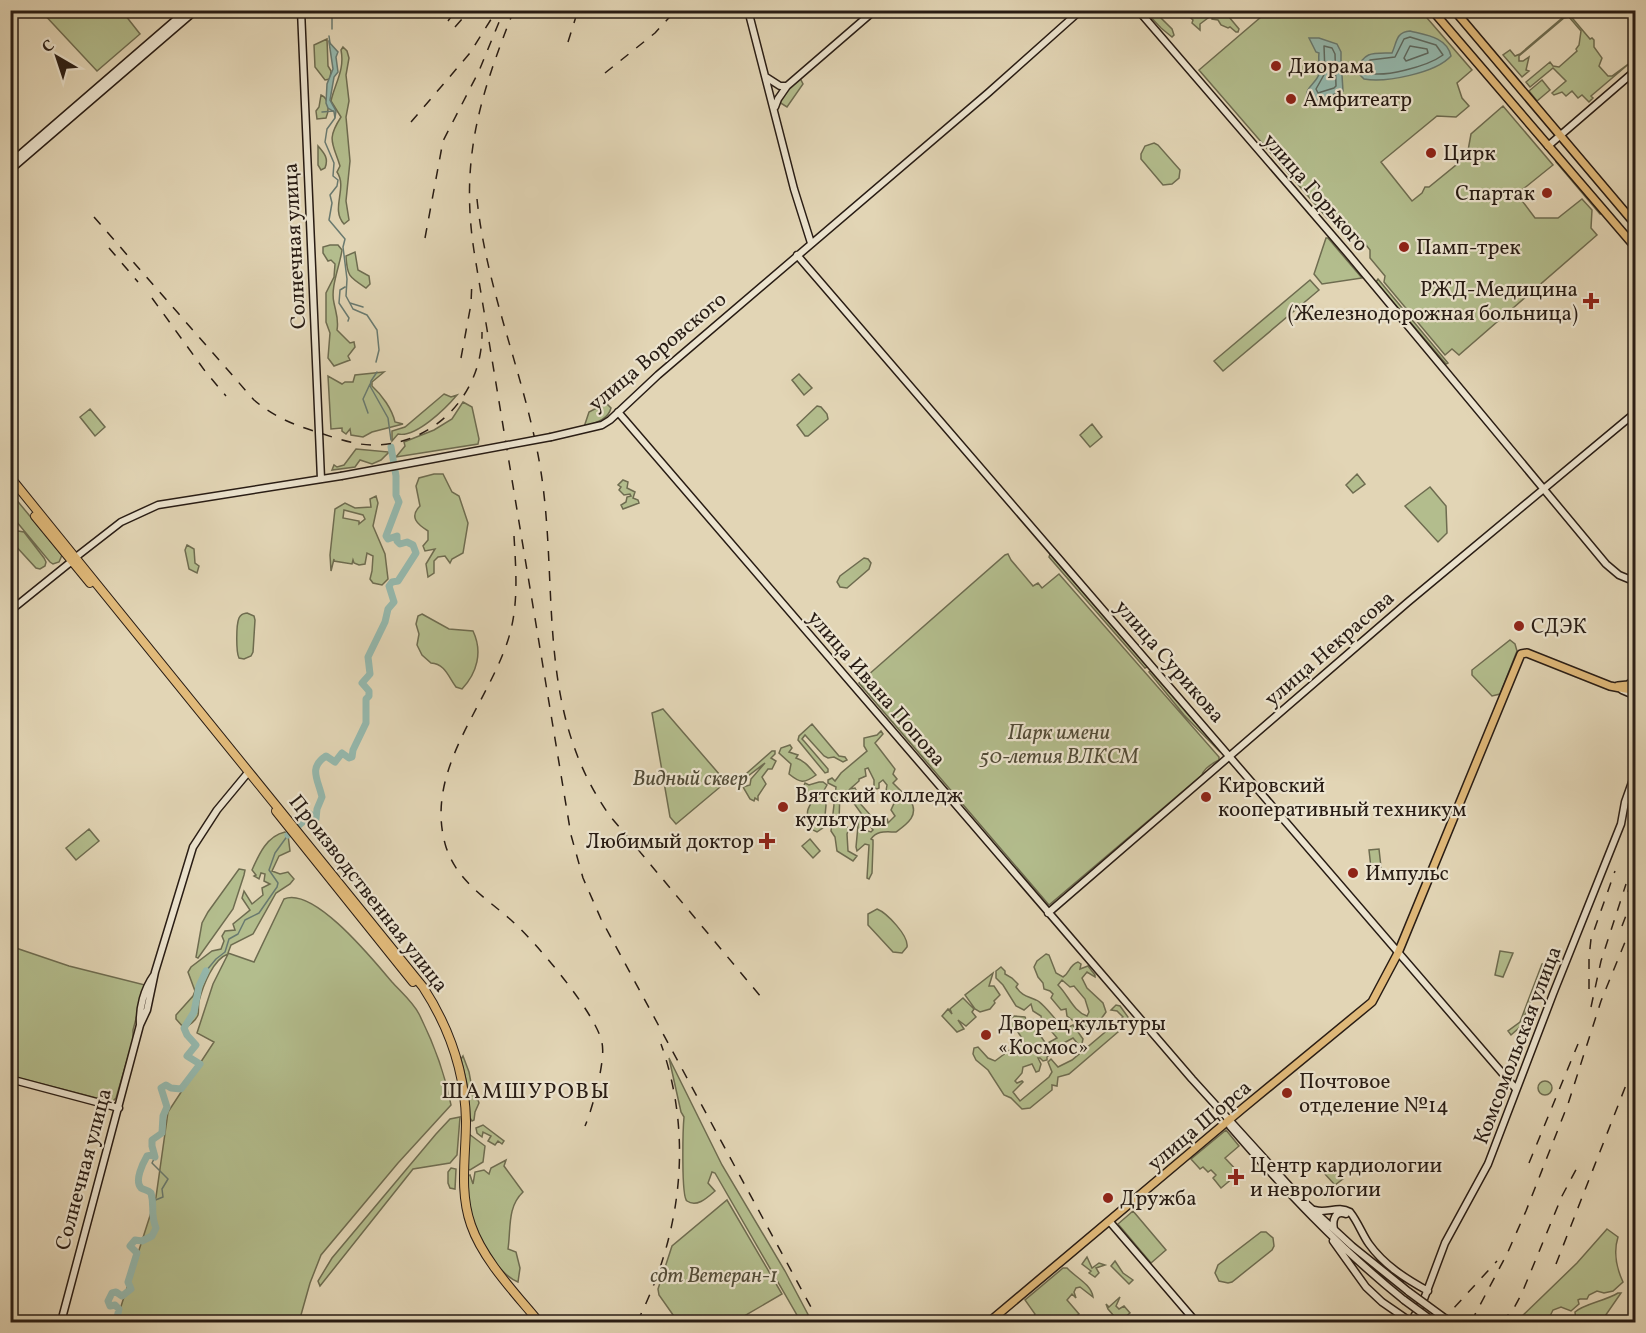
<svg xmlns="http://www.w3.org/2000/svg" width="1646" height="1333" viewBox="0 0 1646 1333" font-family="Vollkorn,serif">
<rect width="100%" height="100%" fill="#e2d5b5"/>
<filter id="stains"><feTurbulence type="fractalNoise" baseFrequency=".00333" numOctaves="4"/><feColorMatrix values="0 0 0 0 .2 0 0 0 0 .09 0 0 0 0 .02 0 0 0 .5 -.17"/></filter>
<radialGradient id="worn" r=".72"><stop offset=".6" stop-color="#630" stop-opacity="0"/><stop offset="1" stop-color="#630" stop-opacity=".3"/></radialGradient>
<path fill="#b3bd8d" stroke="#6e6c50" stroke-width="1.5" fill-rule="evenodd" d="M1368,10C1387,20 1402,11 1421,11L1472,70L1457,83L1462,98L1469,106L1456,117L1437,116L1381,162L1412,201L1422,193L1425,187H1429L1467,156L1471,134L1503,106L1553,165L1517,194L1535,218H1558L1582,199L1592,210L1591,228L1597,235L1459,355L1452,349L1445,355L1384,282L1385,276L1370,258V250L1359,236H1351L1333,217L1327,218L1199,70L1268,11Z
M41,11H122L140,34L97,71Z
M1145,11H1158L1161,18L1172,29L1174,35L1172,37L1161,28Z
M1186,11H1200L1202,16L1205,15L1208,18L1200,24V30L1192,23L1193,20L1186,14Z
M1224,11L1239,29L1238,32H1236L1230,27L1228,28L1221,25L1218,20L1212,19V16L1216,12L1223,16Z
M1568,13L1590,39L1592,38L1594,40V47L1602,58L1599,66L1608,76H1612L1631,62L1591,96L1593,98L1589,102L1582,95L1578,98L1572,91L1566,96L1562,92L1554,95L1552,93L1566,81L1553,68L1530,87L1526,82L1550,62L1553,66L1559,67L1577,51L1576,49L1579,45L1581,31L1569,17L1564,18L1519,56V61H1523L1529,57L1526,70L1529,71L1522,77L1503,55L1510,50L1515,56L1520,54Z
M327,39L328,66L331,71L330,79L325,80L315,67L314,45Z
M343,47L347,51L349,58L346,75L349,101L346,117L350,161L346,201L349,220L344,224C330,209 348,188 337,172L340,166C333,143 326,140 341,117L331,101C335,83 345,70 341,50Z
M800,78L803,84L787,107L779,102L790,87Z
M1542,80L1550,90L1537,101L1529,91Z
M321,95C330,99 329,111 326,118L317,119L316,111L319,107Z
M1154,143L1158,145L1180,170L1179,178L1172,184L1163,185L1141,159V154L1145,146Z
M318,146C324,153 329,158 325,168L321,170L318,165Z
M1555,158L1602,214H1600L1556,162Z
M1326,238H1328L1362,278L1322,284L1314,274Z
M330,245H338L342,250C340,265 330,288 334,303C336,313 339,320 337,330L350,343L354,342L355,347L348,356L350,360L334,366L328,358L330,333L326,322V293L334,277L335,264L331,260L328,261L323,253V247Z
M355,252L358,270L369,276L370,284L366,288C349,277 347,276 346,256Z
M1378,279L1448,363L1446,364L1376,282Z
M1310,280L1319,290L1223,371L1214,361Z
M384,372L372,382V386C382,395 392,409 395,422L403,424L372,432L363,437L351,435L350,429L346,434L342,431V428L331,429L328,376L342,384L345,382H353L355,375Z
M799,374L812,388L804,395L792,380Z
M444,394L451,397L457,395C446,408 416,438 398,434L392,441V431L405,427Z
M463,402L472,407L479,439L478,444L396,457L405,446L404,442L434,430L452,419Z
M606,403L611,408C608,420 595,423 584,427L589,412Z
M817,406L821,407L827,414L828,419L808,436H805L797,425Z
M90,409L105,427L95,436L80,417Z
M1092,424L1102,437L1090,447L1080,435Z
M356,449L389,452L381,460L372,464L360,460L355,467L332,470L334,465L337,467L344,465Z
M434,474H443L452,492L459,496L468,523L463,553L452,559L450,563L445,556L438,557L434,561V573L428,577L426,564L435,549L425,551L423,546L428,540V531C417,524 409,517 420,506L416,486L419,478Z
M1357,474L1365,484L1353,493L1346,485Z
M623,480L628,482L627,488L635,492L633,498L638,500L639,503L623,509L621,505L626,502L627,497L631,496L630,494L624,495L619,490L621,487L618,485Z
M1430,487L1446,506L1447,533L1438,542L1405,506Z
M10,492L62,555L59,562L53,564L50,562L11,515Z
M376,496L378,503L373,526L385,554L388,579L382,585L373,583L370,579L372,571L373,556L367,553L365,564L359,565L354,563L353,560L352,564L334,561V559L331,571L330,555L335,509L345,503L355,508L371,507L370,499ZM344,510L363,515L365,519L359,524V521L343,518Z
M18,531L24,532L44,558L46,562L45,566L40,569L36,568L12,542V536Z
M187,545L194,549L195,563L199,566L197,573L189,569L185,550Z
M1008,554L1011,560L1033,586L1038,583L1042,588L1059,574L1219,757V760C1213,763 1204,768 1202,775L1049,905L859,683L1005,555Z
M1050,554L1147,665V667L1145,668L1049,557Z
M864,558L868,559L871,563L869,569L847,588L840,587L837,582L840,576Z
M247,613L254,616L255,620L253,652L251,656L244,659L239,658C236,652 236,625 239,618C241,614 243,614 247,613Z
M422,614L449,629L473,631C483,652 477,673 462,689L456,687C448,676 445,664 431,663L422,655L417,645L419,634L416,624L418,616Z
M1510,640L1515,644L1517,651L1500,694L1492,696L1472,675V670Z
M1151,671L1219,750V751L1184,715L1149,672Z
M663,709L726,782L676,824L670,817L652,713Z
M812,724L839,756L845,757L847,760L843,762L834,757L828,758L824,756L805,735L802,739L804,741L828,769V772L825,773L798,740L799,736Z
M881,731L883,734L875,743L895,769L893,774L897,779L893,783L901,791L906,802L910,800C920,815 907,824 896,832C886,832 877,830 871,839L873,840V845L872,873L869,879L867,878L869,845L865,844L857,851L856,847L859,815H861L865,830L871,832L873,830L853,802L857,800L879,825L881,817L887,816L888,823L895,816L891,810L896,799L891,793L888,797H885L887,785L883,780L879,783V788L877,789L874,787V780L868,768L865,769L866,776L859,779V781L850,789L855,788L856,790L851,799L840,791L839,822L849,828L847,834L848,851L857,856L853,861L837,851L835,837L831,831L836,787L828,783V780L832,778L835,781L841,773L867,751L864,746V738L877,735Z
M790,745L792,748L789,752L798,755L796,758C804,760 810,768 816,775C804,784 800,783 789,774L791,764L779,753L781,748Z
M772,751H775V754L771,758L776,761L772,769H768L762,777L766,784L758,796V800L755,798L754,801L750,799L743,787L750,785L751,779L765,763L748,776L747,773Z
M819,782H823L827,785L823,792L826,805L824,827L817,832L809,828C808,810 804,815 814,798L807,795L806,790L803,788L805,783L809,785Z
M89,829L99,841L76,860L66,848Z
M285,832L288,835L290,851L279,856L272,871L280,874L288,872L294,879L290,884L276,893L253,934L231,945L228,953L254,962L284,899C314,886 374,961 392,982C401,992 413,1002 419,1014C433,1042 445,1074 451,1105L398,1163L321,1255L310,1283L299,1322H116L156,1197L168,1112L214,1042L197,1033L213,984L228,954C213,959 203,986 199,1001C198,1006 199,1011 198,1015C195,1022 190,1025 184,1028L176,1019V1015L193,996L195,991L188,972L191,967L212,951L221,949L224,941L222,936L225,931L235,930L233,924L250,910L242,898L244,891L252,904L263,895L262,888L270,884L264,881L265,874L261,873L259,879L254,876L256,875L252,870C259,854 267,836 285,832Z
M810,839L820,851L813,858L802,846Z
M1379,849L1381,867L1371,868L1369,850Z
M239,869L245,870L244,875L233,909L198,958L196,957L202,923L208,912Z
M877,909C887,913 909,936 907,947L902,953L893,952L868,925V914Z
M10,946L69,966L145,985L133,1030V1040L116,1098L112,1102L11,1076Z
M1500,951L1513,953L1503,977L1495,975Z
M1046,954L1049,955L1056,973L1063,977C1070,973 1069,965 1078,962L1081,964L1080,969L1088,966L1095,975V977L1087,972L1082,978L1087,988L1103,1003L1106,1012C1093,1032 1083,1030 1067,1016L1066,1009L1061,1010L1051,998L1053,994L1050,991L1044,989L1043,983L1038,977L1034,967L1037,961ZM1062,980L1070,987L1074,986L1085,999L1089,1012L1087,1016C1073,1011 1069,996 1058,985Z
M1542,964H1546L1520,1027L1511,1035L1508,1031L1520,1022Z
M1001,967L1005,971V974L1012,978L1018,984L1016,987C1022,996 1027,996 1036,1000C1041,1001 1061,1025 1063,1030L1073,1025L1083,1039L1082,1044H1078L1073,1038L1062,1044L1063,1049L1060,1051L1057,1050L1047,1057V1060L1043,1061L1040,1058H1038L1041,1064L1039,1071L1036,1072L1032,1064L1023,1067L1022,1073L1015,1081L1017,1083L1022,1081L1023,1082L1013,1092L1020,1101L1049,1077L1052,1072L1048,1062L1051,1059L1058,1067L1072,1060L1123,1017L1117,1011L1111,1010L1116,1005L1120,1006L1128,1017L1124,1026L1118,1032L1069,1074L1058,1077L1057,1086L1052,1085V1090L1030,1108L1022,1109L1011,1098L1004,1095L988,1070L976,1060L973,1054L974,1048L978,1047L988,1058L995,1061L1019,1043L1022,1038L1015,1028H1009L1011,1024L1010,1020L1014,1016L1025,1017L1029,1026H1034L1046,1044L1057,1038L1042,1020L1041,1016L1033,1011L1031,1004L1024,1010L1016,1006L1003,985L996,978V971Z
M993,973L989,986H994L1000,995L994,1001L995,1003L990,1009L980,1012L975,1009L965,995Z
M963,998L974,1009L972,1012L976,1017L966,1026L958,1020L964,1029L957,1032L942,1016L948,1009L952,1014L950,1009Z
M463,1056L469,1072L474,1099L478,1100L479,1103L475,1112L474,1120L472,1121L470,1118L468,1088L461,1059Z
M669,1058L722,1165L785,1271L812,1322H801L715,1173L712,1172L708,1183L715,1191C708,1197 697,1208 687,1201C681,1197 683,1128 684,1117L681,1112Z
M1538 1088a7 7 0 1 1 14 0a7 7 0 1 1-14 0Z
M460,1117L457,1155L450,1163L413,1169L320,1286L318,1281L332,1258L436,1134L450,1119Z
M483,1125L504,1141L502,1144L498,1141L495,1145L488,1141L491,1136L483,1132L482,1137L477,1133L476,1128Z
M1226,1130L1239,1146L1225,1158L1239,1173L1221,1188L1213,1178L1216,1175L1211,1170L1208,1172L1203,1167L1200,1169L1191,1159Z
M469,1134L485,1146L483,1162L470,1170L467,1169Z
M506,1160L504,1166L523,1192C507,1207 511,1229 508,1249L516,1252L520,1268L518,1282C494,1272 474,1229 469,1204C467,1195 467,1185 467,1176L470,1175L473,1184L475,1172L484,1170L489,1174L491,1168Z
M451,1168L456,1169L455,1189L450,1188L448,1183V1172Z
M1336,1168L1344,1178L1335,1185L1324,1173Z
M727,1200L782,1294L734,1322H678L659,1295L658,1289L672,1246Z
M1133,1211L1166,1250L1151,1263L1118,1224Z
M1607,1229L1618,1237C1613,1253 1616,1267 1623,1282L1613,1291L1604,1293L1597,1291L1589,1295L1587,1299H1580L1578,1300L1579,1304L1571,1311L1561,1307L1553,1310L1547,1322H1516L1577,1263Z
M1261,1232H1266L1273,1238L1274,1246L1272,1250L1232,1282L1228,1283L1219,1281L1215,1273L1218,1265Z
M1087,1257L1092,1268L1099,1263L1105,1265L1096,1268L1099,1273L1095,1277L1089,1273L1091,1271L1082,1264Z
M1115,1261L1123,1273L1133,1280L1129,1284L1111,1266Z
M1063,1268H1067C1075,1277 1091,1284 1093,1297L1080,1287L1076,1288L1074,1292L1076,1298L1072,1294L1067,1300L1079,1314L1069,1322H1034L1032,1320L1035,1314L1025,1300Z
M1618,1293H1621L1601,1322H1576L1575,1312C1584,1304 1605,1301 1618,1293Z
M1120,1297L1116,1306L1119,1309L1124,1306L1130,1313L1119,1322L1108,1309L1106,1304L1109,1307Z"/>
<path fill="#95b9ae" stroke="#697a70" stroke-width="1.5" d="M1410,31C1426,35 1447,37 1451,56C1436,73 1385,83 1364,79L1358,73H1344L1342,75L1343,91L1310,103L1307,100C1304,87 1316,84 1319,74C1320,68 1318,60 1319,53L1316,52L1309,38H1319L1337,44L1341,52V67L1345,68V71L1357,70C1364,51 1373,53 1392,53C1397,42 1396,32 1410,31Z
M329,42L338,52L336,57L338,72L334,77L330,100L336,111L335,118L334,112L328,108L326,103L327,84L333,69Z"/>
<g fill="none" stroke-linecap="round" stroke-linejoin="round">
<path stroke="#5e6a61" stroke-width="1.5" d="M1410,37L1436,45L1443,55C1428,66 1382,79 1365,72V66L1370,60L1395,57L1404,39Z
M1324,46L1332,48L1335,54L1336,86L1334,88L1318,93L1316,89L1325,73Z
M1410,46L1427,49L1428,53L1406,61L1404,58Z"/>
<path stroke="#697a70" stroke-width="1.5" d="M325,10L332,16V29
M329,36L330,43
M322,112L334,111
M335,118L327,129L325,142L334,163L333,176L338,180L337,186L330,195L332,203L329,220L345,239L343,247L347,279L346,296L353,309L367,315L377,330L379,350L376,362
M345,287L340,290L339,303L349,318L348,321
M350,303L363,307
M377,372L371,381L370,386L388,418L391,440
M368,413L363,399L370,384
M206,971L216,959L225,952L229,939L238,934L245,920L259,913L277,887L278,883L269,870L275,853L288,835
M153,1201L163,1197L162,1189L168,1179L152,1163L155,1157"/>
<path stroke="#95b9ae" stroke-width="7" d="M288,835L305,820L306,813L310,814L313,819H316L317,809L322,797C318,779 308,768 326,756L335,762L342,753L349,758L352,757L353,750L366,723V699L369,696V691L362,683L370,674L368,657L385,622L388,609L394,602L389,586L392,582L398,581L416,553L413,545L407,542L400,544L397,541V536L388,539L386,536L399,502L396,495V476L391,447
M116,1322L119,1309L115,1305L110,1306L108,1301L112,1293L116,1292L122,1296L131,1289L128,1282L137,1253L130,1246L135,1240L142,1241L152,1236L156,1228C150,1213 155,1207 151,1193C148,1190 144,1190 141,1188C134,1181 143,1163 147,1156L152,1155L155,1157L152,1146V1140L162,1133L163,1116L167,1107L161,1088L166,1085L171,1088L181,1089L200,1064L187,1056L196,1045L187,1035L184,1028L194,1012L199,986L206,971"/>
<defs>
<path id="secondary" d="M301,10L321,479
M748,10L794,189L811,243
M1138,10L1349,255L1606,564L1619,575L1636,582
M766,77L780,86H787
M775,107L778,99L787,86L875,10
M1548,146L1636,70
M10,163L187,10
M10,170L196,10
M797,255L1516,1089
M618,412L1192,1079L1301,1199L1352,1246L1409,1292
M551,437L602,425L610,420L658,375L988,93L1081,10
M76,557L121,522L158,505L341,476
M10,611L72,561
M1622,690L1636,696
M1048,913L1408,602L1636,412
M140,1025C139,1008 144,989 154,975
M10,1079L119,1108
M1229,1120L1230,1126C1284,1189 1339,1248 1404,1300
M1315,1210C1327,1214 1338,1205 1350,1212C1358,1222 1362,1234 1369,1244C1384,1265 1406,1279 1428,1291
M1110,1222L1196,1322
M1334,1229C1332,1220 1335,1210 1346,1214
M1333,1241L1366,1287L1382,1302L1411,1322
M61,1322L140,1025L147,1010L155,972L193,847L217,810L246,775
M1411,1322L1424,1299L1445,1243L1488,1164L1553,994L1621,824L1625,802L1636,771"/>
<path id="primary" d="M1432,10L1636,248
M1454,10L1636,225
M1618,686L1628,685L1636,679
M989,1322L1242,1109L1372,1002L1398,953L1521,654L1527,653L1610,686L1636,691"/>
<path id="highway" d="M10,477L423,987C449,1027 465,1072 466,1121C466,1156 459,1191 471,1225C483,1260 516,1294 539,1322
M35,516L90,583
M276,811L413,982"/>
</defs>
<use href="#secondary" stroke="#281c14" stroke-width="9"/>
<use href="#primary" stroke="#281c14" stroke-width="10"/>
<use href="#highway" stroke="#281c14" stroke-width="10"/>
<use href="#secondary" stroke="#ece4cf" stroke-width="6"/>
<use href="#primary" stroke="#e1ba7a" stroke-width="7"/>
<use href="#highway" stroke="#e1ba7a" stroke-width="8"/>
<path stroke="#281c14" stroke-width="1.5" stroke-dasharray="10 10" stroke-linecap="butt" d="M514,10C480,95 460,159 474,251L571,835L583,878L601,919L819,1322
M448,21L456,10
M455,27L470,10
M568,42L578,10
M605,73L655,33L676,10
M411,122L470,53L495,13
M477,199C486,288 523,372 539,460C561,582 532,707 610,816L761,997
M94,217L254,400C273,416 291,424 314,431C333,437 353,445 373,445C435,445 483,393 482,332
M425,238L443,141L479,71L504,10
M109,248L138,282
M152,298L205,371L226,396
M461,358L471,304L472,279
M514,536C516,571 519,606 508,640C486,708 423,771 446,847C457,881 486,898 511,920C534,940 597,1014 602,1043C606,1060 592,1110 585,1126
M1628,892L1636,860
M1622,926L1636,889
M1589,989V957L1591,939L1615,871
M1591,1007L1601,961L1626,884
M1529,1163L1578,1044
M1556,1264L1628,1080
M463,1322L473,1315
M637,1322C681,1236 694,1137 661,1044
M1441,1322L1497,1261
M1471,1322L1507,1254L1526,1211L1568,1104L1601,1001L1636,915
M1502,1322L1514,1308L1522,1293L1562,1196L1579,1164"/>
<defs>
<path id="secondary-bridge" d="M341,476L551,437
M1409,1292L1450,1322
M1404,1300L1434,1322"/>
</defs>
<use href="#secondary-bridge" stroke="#281c14" stroke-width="9" stroke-linecap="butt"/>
<use href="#secondary-bridge" stroke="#ece4cf" stroke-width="6"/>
</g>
<g fill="#8f2418" stroke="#ece4cf" stroke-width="2">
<circle cx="1276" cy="66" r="6"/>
<circle cx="1291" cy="99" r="6"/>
<circle cx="1431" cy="153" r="6"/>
<circle cx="1547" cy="193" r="6"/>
<circle cx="1404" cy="247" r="6"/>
<path d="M1588 292h6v6h6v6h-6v6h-6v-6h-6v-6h6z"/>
<circle cx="1519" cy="626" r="6"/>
<circle cx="1206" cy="797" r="6"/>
<circle cx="783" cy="807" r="6"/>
<path d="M764 832h6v6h6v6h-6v6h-6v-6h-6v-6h6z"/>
<circle cx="1353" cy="873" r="6"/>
<circle cx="986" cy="1035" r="6"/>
<circle cx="1287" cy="1093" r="6"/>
<path d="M1233 1168h6v6h6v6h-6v6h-6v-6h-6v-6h6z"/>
<circle cx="1108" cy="1198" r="6"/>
</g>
<g text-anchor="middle" stroke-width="4.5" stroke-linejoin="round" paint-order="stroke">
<g font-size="21" fill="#281c14" stroke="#ece4cf" text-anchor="start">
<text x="1288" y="73">Диорама</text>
<text x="1303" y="106">Амфитеатр</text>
<text x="1443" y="160">Цирк</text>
<text x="1535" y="200" text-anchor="end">Спартак</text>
<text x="1416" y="254">Памп-трек</text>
<text x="1578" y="296" text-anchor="end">РЖД-Медицина<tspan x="1578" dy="24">(Железнодорожная больница)</tspan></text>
<text x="1531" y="633">СДЭК</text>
<text x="1218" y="792">Кировский<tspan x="1218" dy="24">кооперативный техникум</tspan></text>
<text x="795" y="802">Вятский колледж<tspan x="795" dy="24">культуры</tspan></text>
<text x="754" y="848" text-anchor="end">Любимый доктор</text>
<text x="1365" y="880">Импульс</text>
<text x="998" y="1030">Дворец культуры<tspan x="998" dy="24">«Космос»</tspan></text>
<text x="1299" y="1088">Почтовое<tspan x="1299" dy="24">отделение №14</tspan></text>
<text x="1250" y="1172">Центр кардиологии<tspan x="1250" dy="24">и неврологии</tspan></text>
<text x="1120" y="1205">Дружба</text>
</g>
<g font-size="21" fill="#281c14" stroke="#ece4cf">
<text transform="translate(1316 192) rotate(49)" y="7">улица Горького</text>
<text transform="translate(294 246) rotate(-93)" y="7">Солнечная улица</text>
<text transform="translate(657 351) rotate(-40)" y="7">улица Воровского</text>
<text transform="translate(1329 648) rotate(-41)" y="7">улица Некрасова</text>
<text transform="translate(1170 661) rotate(49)" y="7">улица Сурикова</text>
<text transform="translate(877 688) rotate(49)" y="7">улица Ивана Попова</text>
<text transform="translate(369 893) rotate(52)" y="7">Производственная улица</text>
<text transform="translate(1517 1045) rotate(-69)" y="7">Комсомольская улица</text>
<text transform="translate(1199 1125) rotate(-40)" y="7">улица Щорса</text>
<text transform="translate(83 1169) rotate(-75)" y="7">Солнечная улица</text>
</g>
<g font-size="21" font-style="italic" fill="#524c38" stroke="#ece4cf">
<text x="1059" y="739">Парк имени<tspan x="1059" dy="24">50-летия ВЛКСМ</tspan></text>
<text x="690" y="785">Видный сквер</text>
<text x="714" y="1282">сдт Ветеран-1</text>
</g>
<g font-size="22" letter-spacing="1.5" fill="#281c14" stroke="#ece4cf">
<text x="526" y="1098">ШАМШУРОВЫ</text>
</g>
</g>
<rect width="1646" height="1333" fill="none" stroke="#e2d5b5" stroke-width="36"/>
<rect x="12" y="12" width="1622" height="1309" fill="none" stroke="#281c14" stroke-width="3"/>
<rect x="18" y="18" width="1610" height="1297" fill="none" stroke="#281c14" stroke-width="1.5"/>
<g transform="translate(57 57) rotate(321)" stroke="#ece4cf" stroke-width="4.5" paint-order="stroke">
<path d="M0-4.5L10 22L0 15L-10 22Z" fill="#281c14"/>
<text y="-9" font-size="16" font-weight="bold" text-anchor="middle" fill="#281c14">С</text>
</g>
<rect width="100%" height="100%" filter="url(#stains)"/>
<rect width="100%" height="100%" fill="url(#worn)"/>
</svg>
